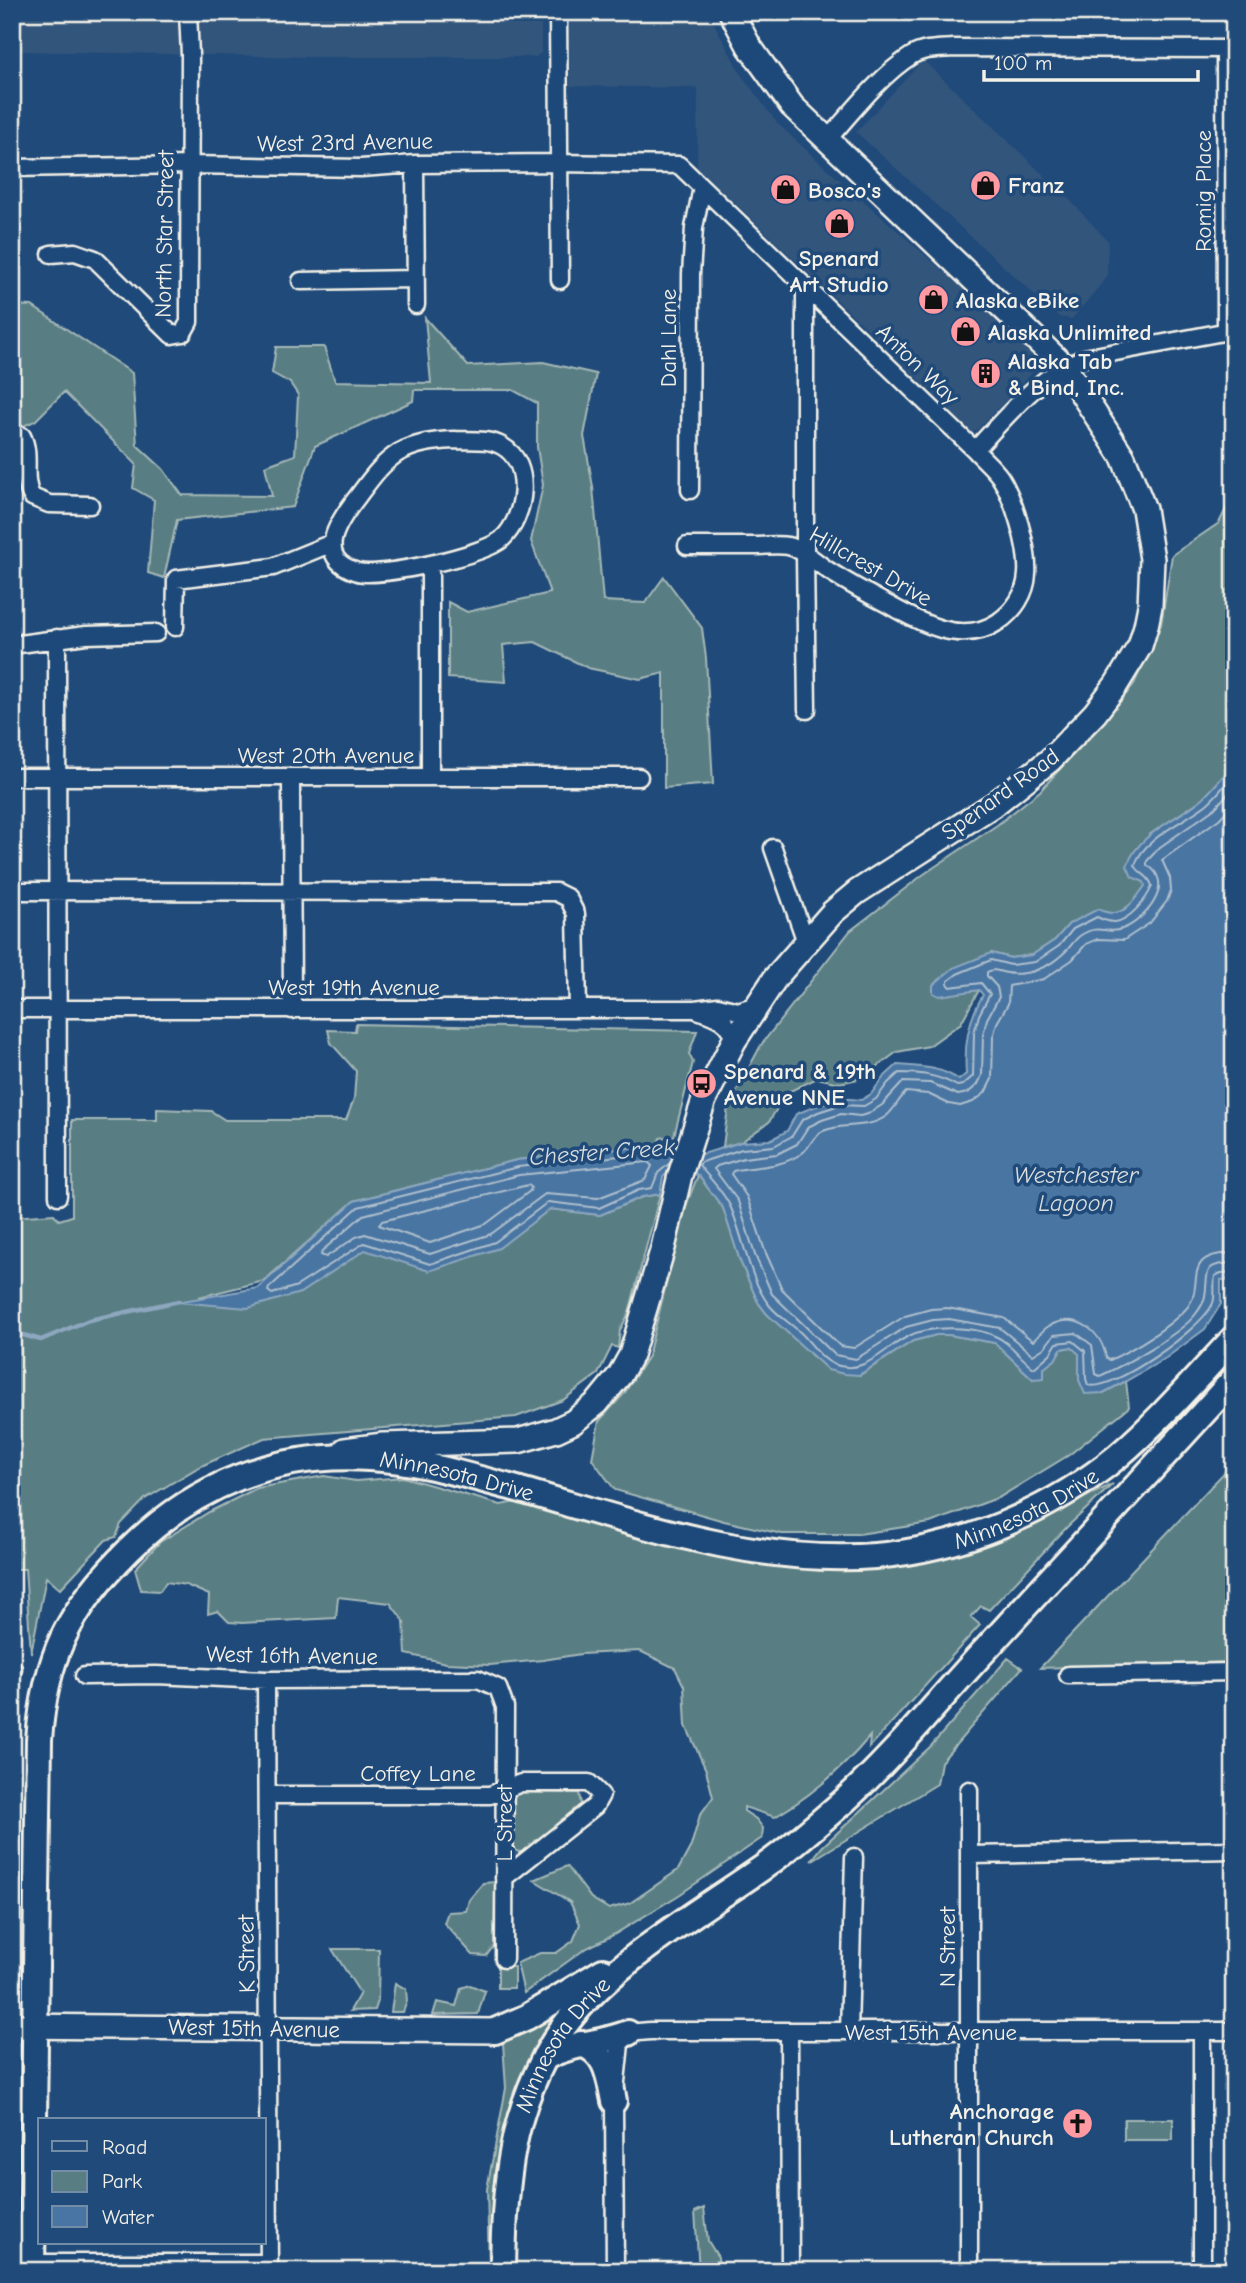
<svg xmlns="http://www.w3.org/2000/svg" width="1246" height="2283" viewBox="0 0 1246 2283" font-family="'Comic Neue',sans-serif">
<rect width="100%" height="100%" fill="#1f4a7a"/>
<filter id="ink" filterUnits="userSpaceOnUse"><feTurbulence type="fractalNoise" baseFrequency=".0143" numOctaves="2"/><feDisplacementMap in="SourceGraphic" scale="14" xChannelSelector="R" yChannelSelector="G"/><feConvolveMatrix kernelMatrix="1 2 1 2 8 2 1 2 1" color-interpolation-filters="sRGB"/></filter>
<g filter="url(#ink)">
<path fill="#32547c" d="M12,12H541V53L536,57H310L12,51Z
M569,12H708L742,76L778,124L824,166L1011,331L1035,355L1038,360L1036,369L977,430L972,432L880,341L697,167L698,88L570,86Z
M923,60L1069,199L1108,241L1107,277L1072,319L1059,317L856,132Z"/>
<path fill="#587e84" stroke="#a6b8b6" stroke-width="2" d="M12,305L32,306L132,373L137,445L163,469L182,495L272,496L265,466L295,455L298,395L290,383L272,373L276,347H324L335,381L431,383L425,318L468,366L543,362L596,374L584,436L593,487L603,601L645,603L664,577L702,628L706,658L713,784L664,788V673L640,679L588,668L535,642L503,645L506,682L448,678V602L467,612L550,593L531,541L543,485L537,447V403L513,390H414L413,401L315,446L293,507L177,520L164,578L148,573L154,500L133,488L136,464L64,392L35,421L21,427L12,407Z
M1234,493V764L1204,798L1149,835L1145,886L1134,902L1116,915L1108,914L1069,924L1055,940L1032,955L1011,958L991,953L961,992L979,990L961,1023L929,1046L897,1052L862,1078L840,1083L817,1078L786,1093L769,1122L741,1142L723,1147L728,1107L761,1045L850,931L924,874L997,825L1040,791L1110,714L1134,684L1161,625L1172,555L1219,523Z
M356,1024L697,1031L689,1054L693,1062L674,1136L660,1138L657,1145L517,1160L354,1201L264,1281L199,1297L233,1300L377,1241L515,1235L550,1209L600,1215L642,1197L660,1194L629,1313L620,1330L618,1348L612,1346L598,1374L563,1400L516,1417L264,1438L199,1467L145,1499L121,1524L116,1537L106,1540L60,1589L46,1577L31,1653L25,1569H12V1217L54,1214L59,1220L72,1216V1120H157V1109L211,1111L225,1120H346L354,1099L356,1071L331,1043L328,1030L355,1031Z
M698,1175L723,1208L740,1261L758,1302L767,1314L798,1339L812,1356L860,1375L913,1341L936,1335H949L995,1343L1033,1379C1043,1368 1055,1361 1061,1349L1071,1347L1079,1353V1380L1103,1393L1126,1381L1129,1407L1069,1455L1000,1497L930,1523L859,1534H782L724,1521L615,1490L592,1459L599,1421L624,1394L648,1356L686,1206Z
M1234,1462V1662L1040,1668Z
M324,1476L356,1481L403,1477L501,1505L515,1502L624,1528L623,1533L633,1535L634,1532L740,1560L1003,1536L1113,1484L1067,1527L989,1610L981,1606L971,1617L980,1625L869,1748L870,1736C842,1770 812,1795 775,1817L744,1807V1811L756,1819L763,1828L762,1838L679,1895L615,1934L585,1949L524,1993L517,1963L540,1953H556L573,1941L580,1924L570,1902L534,1880L567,1866L591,1898L609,1909L630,1903L678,1870L691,1846L700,1815L713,1797L706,1770L686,1726L684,1686L675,1668L640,1651L581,1654L543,1660L490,1665L446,1663L406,1654L404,1621L390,1603L338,1597L336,1618L242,1623L229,1622L218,1611L208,1614L209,1595L186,1585L166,1582L160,1591L141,1590L135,1569L160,1542L209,1512L257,1488Z
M1008,1658L1022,1668L941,1762L937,1784L811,1861L822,1847L931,1746Z
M519,1792L579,1793L581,1804L522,1853L514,1850V1797Z
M495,1882L494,1946L486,1956L473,1955L444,1923L448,1912L466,1911L469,1900L483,1883Z
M332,1949H379L378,2001L375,2010L350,2011L360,1993Z
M498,1967H514V1988H498Z
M606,1973L544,2049L494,2228L489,2266L487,2189L506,2088L503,2043L506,2034Z
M395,1983L406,1989L407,2001L403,2012H391Z
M470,1985L485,1991L478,2014L433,2015L437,2002L456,2006L461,1988Z
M1124,2119H1173V2140H1124Z
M704,2208L708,2241L718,2257L719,2271H699L695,2212Z"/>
<path fill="#4875a3" stroke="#8da7bf" stroke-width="2" d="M1234,764V1279L1221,1280V1304L1205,1329L1166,1358L1126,1381L1103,1393L1085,1394L1079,1380V1354L1071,1347L1061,1349L1055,1360L1044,1368V1378L1033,1379L995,1343L949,1335H936L913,1341L859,1375L844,1374L828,1370L767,1314L758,1302L740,1261L723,1208L698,1175L672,1169L663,1177L660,1194L642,1197L600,1215L550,1209L499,1248L429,1271L365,1250L300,1293L248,1308L177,1302L258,1288L354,1201L517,1160L657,1145L703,1154L741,1142L770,1140L787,1131L796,1114L816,1106L839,1098L861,1100L871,1094L883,1078L897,1065C920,1067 940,1066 959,1080L966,1074C964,1045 968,1020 983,995L979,990L939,996L933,993V985L953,968L991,953L1011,958L1032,955L1055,940L1069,924L1098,909C1121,921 1132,904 1145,886L1144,882L1132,877L1127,866C1139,831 1179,820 1204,797C1215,787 1224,774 1234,764Z"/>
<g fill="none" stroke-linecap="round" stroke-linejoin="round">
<path stroke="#afbfcc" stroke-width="2" d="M1234,774C1225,784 1217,796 1207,804C1186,821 1143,838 1135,865C1139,875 1149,874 1152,886C1147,899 1130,920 1115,922C1108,922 1103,920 1097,917L1073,929L1059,946L1035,962L1011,965L991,960L957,974L948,981V985L950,987L981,983L990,994L979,1015L974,1033L973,1076L963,1085L957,1086C938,1075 921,1073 899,1073L888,1083L876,1099L864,1106L840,1105L818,1112L802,1120L792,1136L774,1146L742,1149L702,1162L699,1165C709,1178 724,1192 731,1208C743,1236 750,1282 770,1306C779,1317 792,1324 802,1334C812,1344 820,1358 833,1364C864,1377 883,1348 909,1336C930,1325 976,1326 997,1337C1011,1343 1021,1359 1034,1368L1050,1354L1057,1343L1073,1341L1085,1351L1086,1379L1088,1385C1112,1393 1203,1328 1213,1303C1216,1295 1213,1285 1215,1276L1221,1273L1234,1272
M1234,787L1214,809L1160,847L1147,861V865C1177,883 1145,921 1122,929C1105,935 1100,923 1081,935C1075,939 1071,946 1066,951C1059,958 1048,966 1039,969C1031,973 1016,975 1007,973C999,972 994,968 987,972V976L997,987L999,997L987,1019L983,1035L982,1075L978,1084L968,1093L958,1095L930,1083L903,1082L882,1105L868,1114L860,1116L841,1114L822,1120L808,1127L797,1144L777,1154L744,1158L717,1166L714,1169L738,1201L755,1255L772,1294L835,1355L856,1359L906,1327L933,1320L949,1319L1000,1328L1033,1355L1044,1348L1054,1335L1076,1333L1092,1345L1096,1374L1100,1376C1124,1365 1179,1335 1195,1315C1199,1310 1204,1303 1205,1296C1209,1272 1201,1264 1234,1263
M1234,803L1219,819L1162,860L1170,878L1171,890L1167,901L1150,923L1124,940L1098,939L1086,944L1072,960L1044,979L1009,986L1008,1004L997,1023L993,1037L992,1079L985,1093L973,1102L960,1106L949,1104L928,1094L906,1092C898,1100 894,1111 885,1117C865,1130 844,1122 823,1131C812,1136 811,1147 801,1154C777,1169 758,1165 733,1171L731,1174L747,1197L765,1251L782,1289L840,1346L854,1348L905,1316L931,1309L947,1308L1004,1318L1033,1341C1038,1337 1042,1330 1049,1326C1076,1311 1102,1331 1106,1358L1110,1360C1135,1348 1163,1331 1184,1311C1209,1287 1176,1254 1234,1253
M648,1162L652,1166L645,1180L598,1198L545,1194L491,1234L430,1254L365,1234L356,1237L326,1257L321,1255L322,1251L363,1215L519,1175Z
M670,1163L658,1173L652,1188L639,1190L599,1208L548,1202L495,1242L430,1264L364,1243L297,1286L272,1294L268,1291L269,1288L358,1207L518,1167L656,1152L673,1155
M528,1185L531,1187L530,1191L486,1224L430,1243L379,1225L382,1221Z"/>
<path stroke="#8da7bf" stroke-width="4.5" d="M12,1332L41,1340L89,1320L179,1301"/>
<defs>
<path id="minor" d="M558,12L560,280
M1225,50L1226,331
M828,139C852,112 881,75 911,56C924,48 940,49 954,48L1234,49
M415,164L416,305
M12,168L189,165L361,168L415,164L558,163L679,165L975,450C983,459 993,467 1000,477C1014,499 1029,548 1027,574C1026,594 1014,611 998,622C962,646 921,623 889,605C868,594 848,583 829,571C817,563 801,548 788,546C778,544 766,546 756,546C733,546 710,546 687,546
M51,254L75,252L95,259L172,335L183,333L189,322V305L190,55L188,12
M301,281L415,279
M805,288V555L807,710
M12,432L22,436C32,456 21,478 32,497L49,504L90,505
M454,440C469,441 488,438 502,446C534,464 525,518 502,539C484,555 380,578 358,572C311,558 340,519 358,496C370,480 381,464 398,453C416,443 434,441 454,440Z
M975,450C1008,415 1039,375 1084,358L1234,330
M690,490L691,274L694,228L702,187
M430,564V777
M175,627L176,579L273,567L332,543
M57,638L58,1196
M12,645L86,635L156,633
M12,777H639
M291,778L292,1010
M773,848L806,942
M12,891L556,892L568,898L576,914L578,1009
M12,1009H695L718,1006L738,1011L757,1005
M697,1010C715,1016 730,1020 734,1041
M12,1669H13
M1068,1675L1234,1672
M84,1676L156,1675L266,1680L478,1679L498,1688L505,1707L504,1959
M266,1680L269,2271
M267,1795H490L521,1783H589L601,1795L595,1806L504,1878
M970,1855L1234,1850
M789,2031L790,2271
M849,2031L854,1857
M12,2263H269
M615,2271L614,2101L620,2044L628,2033L650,2031H1234
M969,2271V1790
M1202,2271V2032"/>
<path id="secondary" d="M345,1450L383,1445L518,1441L556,1430L573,1422L597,1403L620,1375L631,1355L663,1248L680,1175L704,1100L734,1041L776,977L833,912L857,892L996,803L1050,760L1095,713L1116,685L1140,646L1146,626L1150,606L1152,559L1144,509L1123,457L1064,366L792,106L749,46L731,12
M12,2026L495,2031"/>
<g id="primary">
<path d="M495,2031L527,2017L603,1971"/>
<path d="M581,2044C607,2052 609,2077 614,2101"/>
<path d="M545,2057C572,2043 601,2044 628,2033"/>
<path id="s1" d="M32,2271L39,1740C45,1657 69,1609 129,1550C194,1485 276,1452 369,1458C417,1460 464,1475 510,1487C628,1520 752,1566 875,1556C962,1549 1051,1511 1118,1456C1160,1420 1196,1378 1234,1338"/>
<path id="s2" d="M503,2271C504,2186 510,2109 558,2035C603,1967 698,1913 765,1866C792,1847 819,1823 844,1801C895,1755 940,1698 987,1648C1069,1558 1153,1469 1234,1379"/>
</g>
</defs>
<use href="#minor" stroke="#f4f1e8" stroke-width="21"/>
<use href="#secondary" stroke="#f4f1e8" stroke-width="28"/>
<use href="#primary" stroke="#f4f1e8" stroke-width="30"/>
<use href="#minor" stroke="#1f4a7a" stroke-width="16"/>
<use href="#secondary" stroke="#1f4a7a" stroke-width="23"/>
<use href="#primary" stroke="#1f4a7a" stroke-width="24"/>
</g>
</g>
<defs>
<symbol id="shop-disc" viewBox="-11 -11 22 22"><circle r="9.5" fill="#ff9aa2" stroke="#1f4a7a"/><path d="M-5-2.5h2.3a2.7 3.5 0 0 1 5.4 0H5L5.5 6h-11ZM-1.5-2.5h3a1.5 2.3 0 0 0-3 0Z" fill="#111"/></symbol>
<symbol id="building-disc" viewBox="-11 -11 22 22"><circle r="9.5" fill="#ff9aa2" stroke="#1f4a7a"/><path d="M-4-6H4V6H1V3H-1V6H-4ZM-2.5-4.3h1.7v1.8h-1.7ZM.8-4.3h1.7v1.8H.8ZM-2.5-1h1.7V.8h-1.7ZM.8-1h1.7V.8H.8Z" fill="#111"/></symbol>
<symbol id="bus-disc" viewBox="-11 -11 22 22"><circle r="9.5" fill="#ff9aa2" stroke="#1f4a7a"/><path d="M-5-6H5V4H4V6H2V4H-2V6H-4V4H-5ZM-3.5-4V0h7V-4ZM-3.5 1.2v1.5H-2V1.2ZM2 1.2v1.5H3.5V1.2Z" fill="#111"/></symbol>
<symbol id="church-disc" viewBox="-11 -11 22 22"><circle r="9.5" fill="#ff9aa2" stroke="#1f4a7a"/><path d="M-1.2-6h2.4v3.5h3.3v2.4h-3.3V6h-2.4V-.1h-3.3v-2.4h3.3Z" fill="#111"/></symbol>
</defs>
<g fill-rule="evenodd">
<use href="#shop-disc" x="968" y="168" width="35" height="35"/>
<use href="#shop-disc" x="768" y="172" width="35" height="35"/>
<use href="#shop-disc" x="822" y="206" width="35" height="35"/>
<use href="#shop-disc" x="916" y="282" width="35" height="35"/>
<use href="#shop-disc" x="948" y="314" width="35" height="35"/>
<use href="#building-disc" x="968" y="356" width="35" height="35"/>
<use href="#bus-disc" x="684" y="1066" width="35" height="35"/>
<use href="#church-disc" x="1060" y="2106" width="35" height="35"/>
</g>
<g text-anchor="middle" stroke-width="7" stroke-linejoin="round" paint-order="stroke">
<g font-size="23" fill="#f4f1e8" stroke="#1f4a7a">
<text transform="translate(345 142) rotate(-1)" y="8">West 23rd Avenue</text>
<text transform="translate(1203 191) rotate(-90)" y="8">Romig Place</text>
<text transform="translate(164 234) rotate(-89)" y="8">North Star Street</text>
<text transform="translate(668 338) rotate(-90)" y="8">Dahl Lane</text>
<text transform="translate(918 364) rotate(44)" y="8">Anton Way</text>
<text transform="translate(871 566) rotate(30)" y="8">Hillcrest Drive</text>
<text x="326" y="763">West 20th Avenue</text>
<text transform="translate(1000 794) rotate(-36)" y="8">Spenard Road</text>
<text x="354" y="995">West 19th Avenue</text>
<text dy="8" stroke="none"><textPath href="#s1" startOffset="1102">Minnesota Drive</textPath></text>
<text dy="8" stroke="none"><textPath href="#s1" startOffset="1690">Minnesota Drive</textPath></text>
<text transform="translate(292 1655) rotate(1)" y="8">West 16th Avenue</text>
<text x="418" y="1781">Coffey Lane</text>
<text transform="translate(504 1823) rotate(-90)" y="8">L Street</text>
<text transform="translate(947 1947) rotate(-90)" y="8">N Street</text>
<text transform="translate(246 1954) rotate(-91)" y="8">K Street</text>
<text transform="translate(254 2028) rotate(1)" y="8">West 15th Avenue</text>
<text x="931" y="2040">West 15th Avenue</text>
<text dy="8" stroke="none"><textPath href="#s2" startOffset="240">Minnesota Drive</textPath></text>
</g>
<g font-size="23" font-weight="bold" fill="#f4f1e8" stroke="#1f4a7a" text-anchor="start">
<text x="1008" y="193">Franz</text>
<text x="808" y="198">Bosco's</text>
<text x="839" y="266" text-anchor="middle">Spenard<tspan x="839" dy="26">Art Studio</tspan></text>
<text x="956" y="308">Alaska eBike</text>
<text x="988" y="340">Alaska Unlimited</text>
<text x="1008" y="369">Alaska Tab<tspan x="1008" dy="26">&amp; Bind, Inc.</tspan></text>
<text x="724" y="1079">Spenard &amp; 19th<tspan x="724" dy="26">Avenue NNE</tspan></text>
<text x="1054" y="2119" text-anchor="end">Anchorage<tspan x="1054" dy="26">Lutheran Church</tspan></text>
</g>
<g font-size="24" font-style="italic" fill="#dadede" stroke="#1f4a7a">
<text transform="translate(602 1152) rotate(-4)" y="8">Chester Creek</text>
<text x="1076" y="1183">Westchester<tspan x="1076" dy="28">Lagoon</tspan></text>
</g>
</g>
<rect width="1246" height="2283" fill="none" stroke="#1f4a7a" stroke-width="42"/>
<rect x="21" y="21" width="1204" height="2241" fill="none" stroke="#f4f1e8" stroke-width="2.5" filter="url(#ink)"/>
<rect x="38" y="2118" width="228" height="126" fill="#1f4a7a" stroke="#748da6" stroke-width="2"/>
<rect x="52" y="2141" width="35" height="10" fill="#1f4a7a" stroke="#748da6" stroke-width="2"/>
<text x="102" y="2154" font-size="21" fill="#f4f1e8">Road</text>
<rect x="52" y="2171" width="35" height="21" fill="#587e84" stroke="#748da6" stroke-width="2"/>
<text x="102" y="2188" font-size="21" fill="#f4f1e8">Park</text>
<rect x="52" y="2206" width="35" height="21" fill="#4875a3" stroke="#748da6" stroke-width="2"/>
<text x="102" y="2224" font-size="21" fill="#f4f1e8">Water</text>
<path d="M984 70v10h214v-10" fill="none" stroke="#f4f1e8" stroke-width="3.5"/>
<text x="994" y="70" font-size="21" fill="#f4f1e8" stroke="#1f4a7a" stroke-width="5" paint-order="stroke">100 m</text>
</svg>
